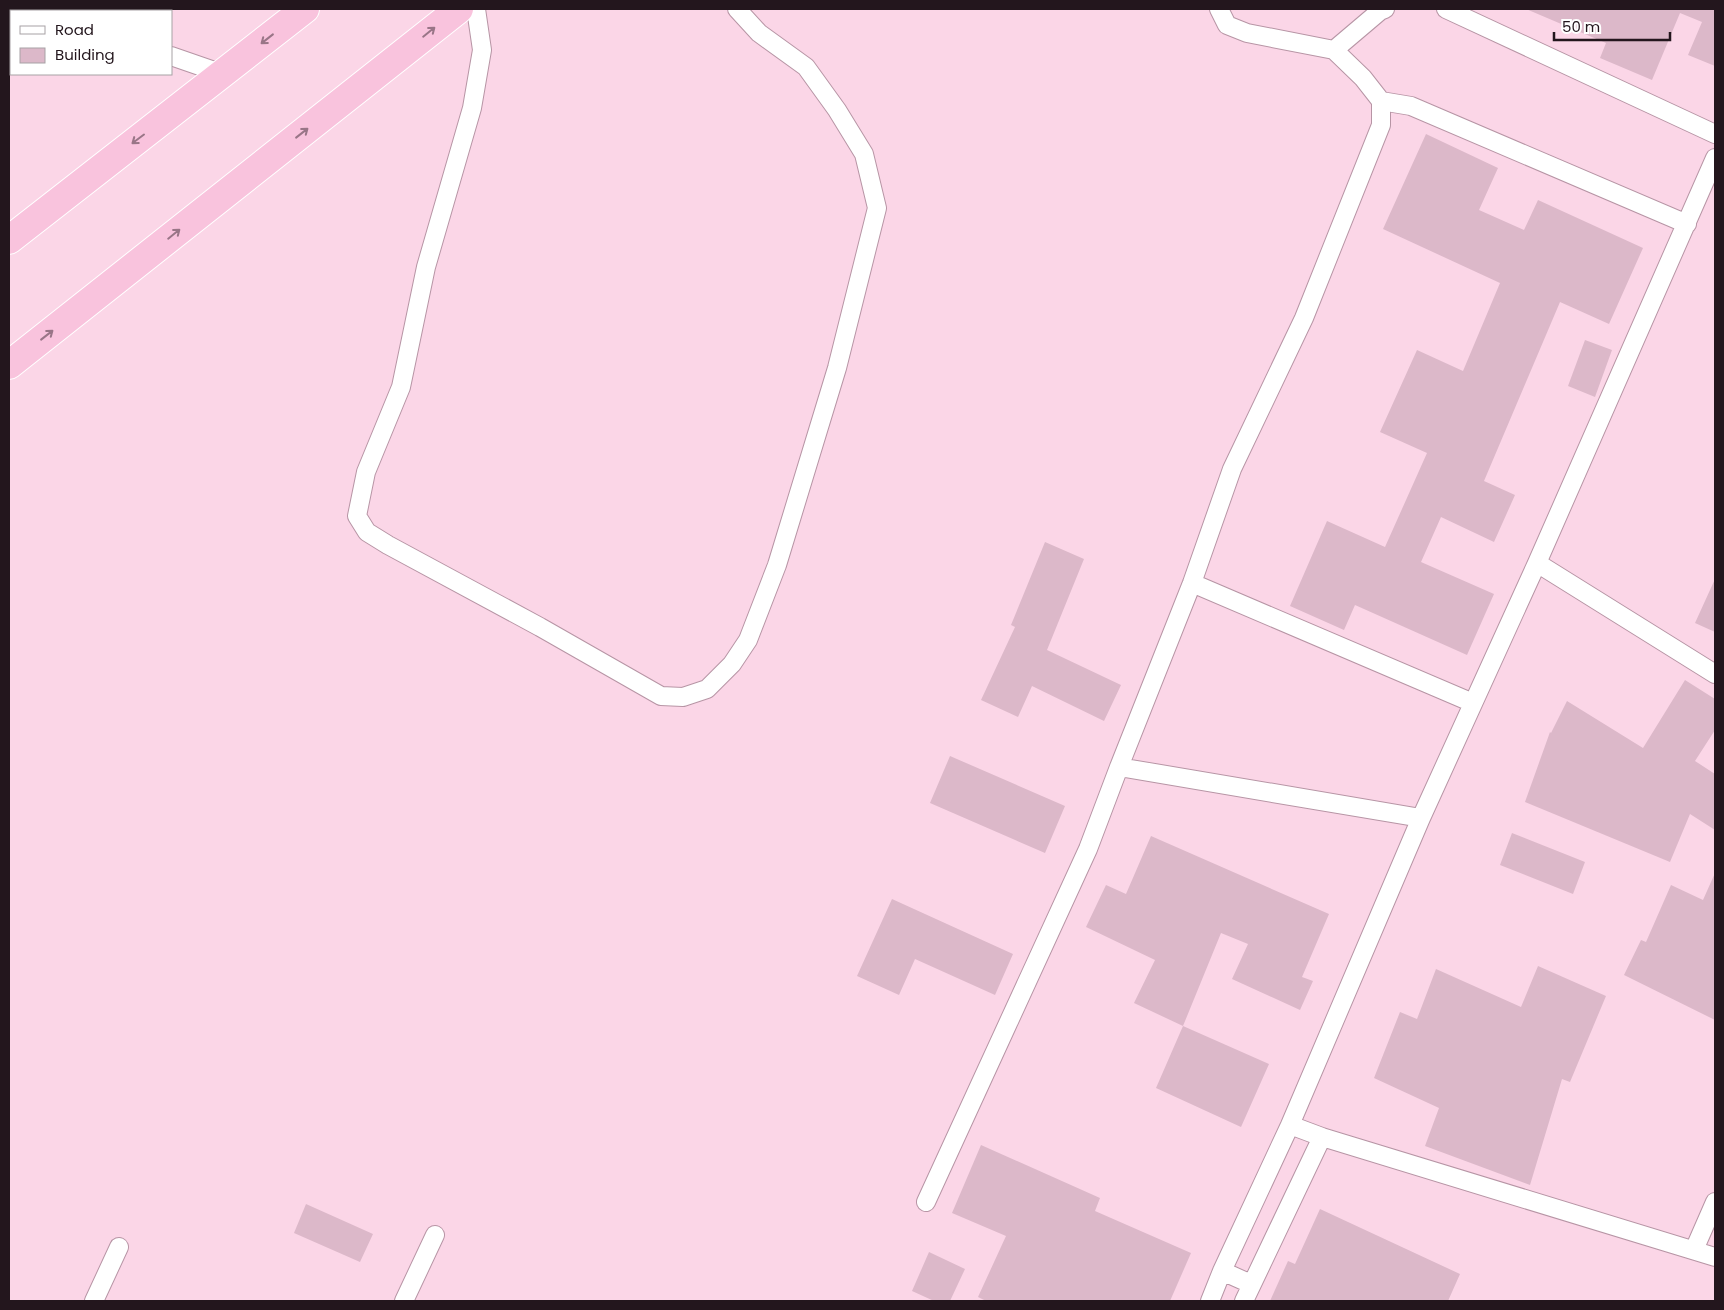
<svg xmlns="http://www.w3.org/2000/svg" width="1724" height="1310" viewBox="0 0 1724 1310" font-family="Poppins,sans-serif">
<rect width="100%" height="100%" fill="#fbd6e7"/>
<path fill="#dcb8c9" d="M1526,9H1715V66L1688,55L1702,22L1680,13L1652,80L1600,58L1606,43Z
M1426,134L1498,168L1479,210L1524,230L1538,200L1643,248L1609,324L1560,302L1484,481L1515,495L1494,542L1441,517L1421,562L1494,594L1467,655L1355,605L1344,630L1290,606L1327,521L1385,547L1427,453L1380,432L1417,350L1463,371L1500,283L1383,229Z
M1585,340L1612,350L1595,397L1568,386Z
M1045,542L1084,559L1047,650L1121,685L1104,721L1032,686L1018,717L981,700L1015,627L1011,625Z
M1715,579V632L1695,623Z
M1685,680L1715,699V730L1695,761L1715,774V830L1690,814L1670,862L1525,802L1550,732L1551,733L1567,701L1643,748Z
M950,756L1065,806L1045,853L930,803Z
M1512,833L1585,862L1573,894L1500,865Z
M1151,836L1329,914L1302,977L1313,981L1300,1010L1232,979L1248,944L1221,933L1183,1026L1134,1003L1155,960L1086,927L1106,885L1126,894Z
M1715,873V1020L1624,975L1641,940L1646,942L1671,885L1703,900Z
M892,899L1013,954L995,995L915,959L899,995L857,976Z
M1538,966L1606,996L1570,1082L1562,1079L1530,1185L1425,1146L1439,1108L1374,1078L1400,1012L1417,1019L1436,969L1521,1007Z
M1183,1026L1269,1064L1241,1127L1156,1088Z
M981,1145L1100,1198L1095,1211L1191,1253L1170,1301H986L978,1297L1006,1236L952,1213Z
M306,1204L373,1234L360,1262L294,1233Z
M1320,1209L1460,1274L1448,1301H1270L1288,1261L1295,1264Z
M929,1252L965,1269L950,1301H934L912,1291Z"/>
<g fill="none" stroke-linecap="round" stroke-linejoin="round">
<defs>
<path id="street" d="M107,9L110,11
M476,9L482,50L472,108L426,267L401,387L366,472L357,516L367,532L388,545L540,627L661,696L683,697L707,689L732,664L748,640L777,565L837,368L877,208L864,154L837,110L806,67L759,33L737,9
M1446,9L1715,134
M1334,50L1380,11L1385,9
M171,56L223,74
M1381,101L1411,106L1687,224
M1537,563L1715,674
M1192,583L1473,703
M1119,767L1192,583L1232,469L1304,318L1381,125V101L1363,78L1334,50L1247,33L1227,25L1219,9
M1290,1125L1322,1137L1715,1257
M926,1202L1088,849L1119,767L1421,818
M1694,1250L1715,1202
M1222,1271L1251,1284
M94,1301L119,1247
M404,1301L435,1235
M1210,1301L1222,1271L1290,1125L1421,818L1537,563L1715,158
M1244,1301L1322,1137"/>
<path id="highway" d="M9,240L305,9
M9,365L459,9"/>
</defs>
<use href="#street" stroke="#b795a5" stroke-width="20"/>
<use href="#highway" stroke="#fff" stroke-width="30"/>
<use href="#street" stroke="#fff" stroke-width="18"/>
<use href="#highway" stroke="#f9c3dd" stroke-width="28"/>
</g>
<defs><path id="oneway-shaft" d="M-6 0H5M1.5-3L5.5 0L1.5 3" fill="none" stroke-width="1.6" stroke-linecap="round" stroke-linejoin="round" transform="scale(1.25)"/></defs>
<g stroke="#997587">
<use href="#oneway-shaft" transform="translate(429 32) rotate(-39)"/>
<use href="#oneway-shaft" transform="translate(267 39) rotate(142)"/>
<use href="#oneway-shaft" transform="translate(302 133) rotate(-38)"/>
<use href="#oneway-shaft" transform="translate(138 139) rotate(143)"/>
<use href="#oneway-shaft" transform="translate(174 234) rotate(-39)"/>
<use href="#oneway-shaft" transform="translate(47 335) rotate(-38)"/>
</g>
<rect width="1724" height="1310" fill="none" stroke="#23161d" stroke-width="20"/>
<rect x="10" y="10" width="162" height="65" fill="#ffffff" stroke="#a7a2a5"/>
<rect x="20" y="26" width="25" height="8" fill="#ffffff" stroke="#a7a2a5"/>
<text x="55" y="35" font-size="15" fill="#23161d">Road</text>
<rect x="20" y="48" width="25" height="15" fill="#dcb8c9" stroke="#a7a2a5"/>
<text x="55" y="60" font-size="15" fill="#23161d">Building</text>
<path d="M1554 32v8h116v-8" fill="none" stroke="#23161d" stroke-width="2.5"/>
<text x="1562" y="32" font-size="15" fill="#23161d" stroke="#ffffff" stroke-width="4" paint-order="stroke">50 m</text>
</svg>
